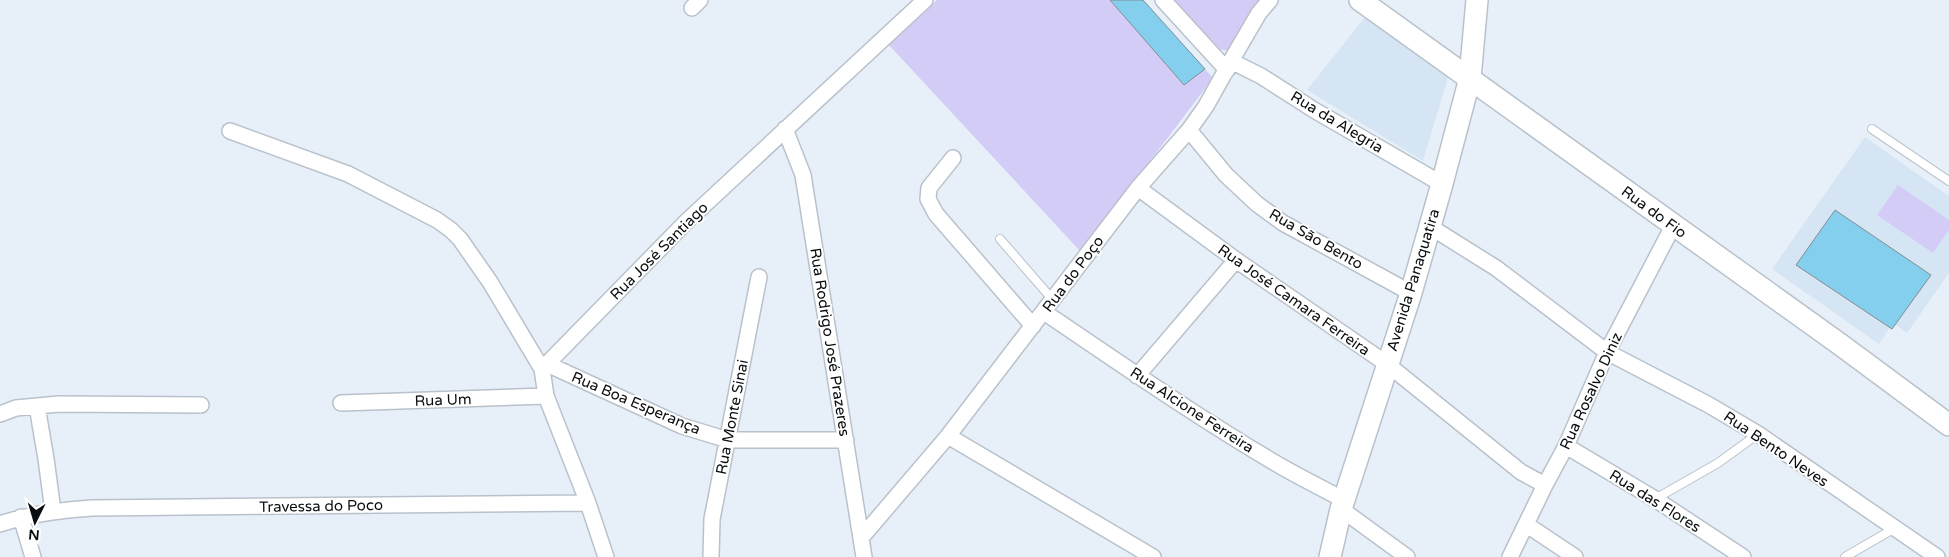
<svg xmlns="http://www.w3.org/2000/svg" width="1949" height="557" viewBox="0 0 1949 557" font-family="'Varela Round',sans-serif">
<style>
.built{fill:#d6e5f3}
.green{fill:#d3ccf7}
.building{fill:#83cfed;stroke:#828e93}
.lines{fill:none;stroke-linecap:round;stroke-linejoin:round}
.lane-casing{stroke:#b9c2cb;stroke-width:10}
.street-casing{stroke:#b9c2cb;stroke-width:18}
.secondary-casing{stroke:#b9c2cb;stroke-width:24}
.lane{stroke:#fff;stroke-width:8}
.street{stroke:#fff;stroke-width:15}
.secondary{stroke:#fff;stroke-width:21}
.labels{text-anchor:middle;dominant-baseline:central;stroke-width:4;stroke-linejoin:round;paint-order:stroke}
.street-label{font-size:15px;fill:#0b0e10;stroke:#fff}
</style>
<rect width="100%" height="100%" fill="#e7f0f9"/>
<path class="built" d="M1369,12L1450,71L1423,161L1307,90Z
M1865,137L1949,196V273L1907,333L1893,323L1879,344L1772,269Z"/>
<path class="green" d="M937,0H1143L1213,78L1081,252L888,44Z
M1172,0H1268L1230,51L1217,49Z
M1898,185L1949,220V230L1933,253L1877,215Z"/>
<path class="building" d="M1110,0H1143L1205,69L1184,85Z
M1835,210L1931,275L1892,329L1796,265Z"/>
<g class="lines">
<defs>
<path id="lane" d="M1872,129L1949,181
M1000,239L1053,300
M1655,499L1718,463L1758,434
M1845,557L1895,528"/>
<path id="street" d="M1163,0L1227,70
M692,8L700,0
M1231,61L1261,76L1314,110L1442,184
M785,129L803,175L864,557
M1189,130L1226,175L1257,204L1283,223L1411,293
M230,131L348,174L437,220L451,230L460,239L490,282L542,369
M953,158L929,188L928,199L936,214L1033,326
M1138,188L1236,260L1387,364L1521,472L1545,485
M1429,226L1496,268L1607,352L1709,405L1758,434L1937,557
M1044,312C1121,364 1197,417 1277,464C1299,477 1322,488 1344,500
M547,364L682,426L728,440H846
M1137,376L1236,260
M341,403L546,396
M37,406L46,459L53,511
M0,414L16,408L59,404L201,405
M948,436L1153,557
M1566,446L1655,499L1743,557
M1341,509L1407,557
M21,517L33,557
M0,524C30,514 60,510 92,508L588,503
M1527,525L1575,557
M861,538L948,436L1138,188L1189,130L1206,106L1235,54L1259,13L1270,0
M606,557L588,503L546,396L542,369L687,221L925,0
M711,557L712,519L759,277
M1510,557L1545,485L1566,446L1607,352L1673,226"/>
<path id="secondary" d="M1360,0L1841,345L1949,425
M1330,557L1341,509L1411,293L1442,184L1470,78L1477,0"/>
</defs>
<use href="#lane" class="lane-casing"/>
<use href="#street" class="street-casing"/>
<use href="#secondary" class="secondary-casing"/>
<use href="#lane" class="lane"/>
<use href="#street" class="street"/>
<use href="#secondary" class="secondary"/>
</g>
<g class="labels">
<g class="street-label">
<text transform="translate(1337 122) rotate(31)">Rua da Alegria</text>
<text transform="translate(1654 212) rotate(36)">Rua do Fio</text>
<text transform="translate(1316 239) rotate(30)">Rua São Bento</text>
<text transform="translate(659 251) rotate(-45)">Rua José Santiago</text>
<text transform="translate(1073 274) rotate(-53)">Rua do Poço</text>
<text transform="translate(1413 280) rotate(-73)">Avenida Panaquatira</text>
<text transform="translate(1294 300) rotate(35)">Rua José Camara Ferreira</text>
<text transform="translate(830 342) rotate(81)">Rua Rodrigo José Prazeres</text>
<text transform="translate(1591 391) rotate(-65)">Rua Rosalvo Diniz</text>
<text transform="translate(443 400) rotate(-2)">Rua Um</text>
<text transform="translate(636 403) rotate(23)">Rua Boa Esperança</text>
<text transform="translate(1192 410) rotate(33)">Rua Alcione Ferreira</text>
<text transform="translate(732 417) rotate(-79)">Rua Monte Sinai</text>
<text transform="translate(1776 449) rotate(34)">Rua Bento Neves</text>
<text transform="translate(1655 501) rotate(32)">Rua das Flores</text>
<text transform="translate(321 506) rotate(-1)">Travessa do Poco</text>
</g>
</g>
<g transform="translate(35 522) rotate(185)" stroke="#ffffff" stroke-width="4" paint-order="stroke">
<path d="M0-4L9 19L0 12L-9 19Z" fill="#0b0e10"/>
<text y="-8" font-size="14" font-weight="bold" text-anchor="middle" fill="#0b0e10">N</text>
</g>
</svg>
